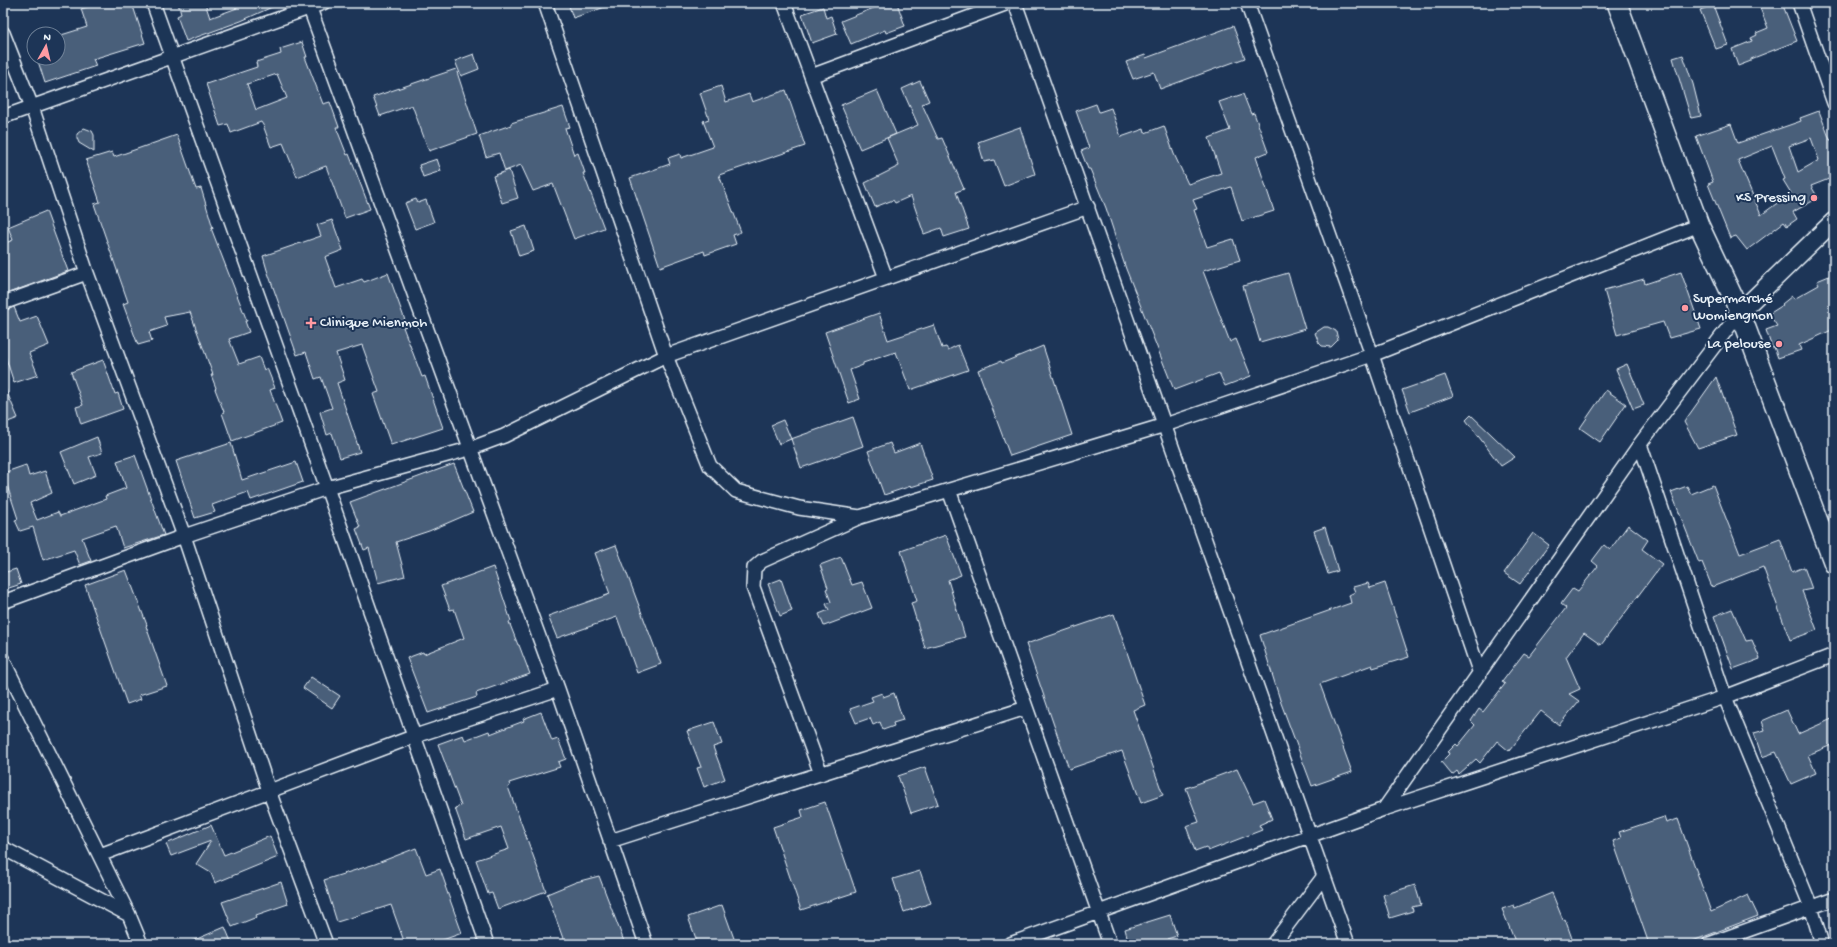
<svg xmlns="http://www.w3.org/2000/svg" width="1837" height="947" viewBox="0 0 1837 947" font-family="'Gochi Hand',sans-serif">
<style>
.building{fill:#495e7a;stroke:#e8f1f8;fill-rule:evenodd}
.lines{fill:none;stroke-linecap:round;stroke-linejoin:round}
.minor-casing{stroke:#e8f1f8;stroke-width:16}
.tertiary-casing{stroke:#e8f1f8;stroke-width:20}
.secondary-casing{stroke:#e8f1f8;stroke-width:22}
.minor{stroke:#1d3557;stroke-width:13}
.tertiary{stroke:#1d3557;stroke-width:17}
.secondary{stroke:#1d3557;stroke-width:19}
.poi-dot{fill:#ff9aa2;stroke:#1d3557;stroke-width:1.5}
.labels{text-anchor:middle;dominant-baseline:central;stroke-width:4;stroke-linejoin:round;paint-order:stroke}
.poi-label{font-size:15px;fill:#e8f1f8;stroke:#1d3557;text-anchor:end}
</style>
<rect width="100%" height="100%" fill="#1d3557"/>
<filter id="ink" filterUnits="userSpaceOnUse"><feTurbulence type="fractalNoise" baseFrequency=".025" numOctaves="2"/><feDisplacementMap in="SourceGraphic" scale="8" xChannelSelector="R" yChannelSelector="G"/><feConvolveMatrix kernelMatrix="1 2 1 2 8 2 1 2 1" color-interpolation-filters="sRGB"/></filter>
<g filter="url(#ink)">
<path class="building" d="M100,3H132L145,43L93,59L96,66L45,83L37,58H58V36L87,27L81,9Z
M178,3H205L210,18L237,8L235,3H281L241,21L186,41L177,16L181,14Z
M568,3H611V5L573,18Z
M875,3H897L905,26L886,33L885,30L851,44L841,21L876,7Z
M1758,3H1782L1797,41L1751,59V61L1738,66L1732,49L1752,41L1751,38L1757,35L1756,33L1768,28Z
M1713,5L1728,45L1716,49L1700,10Z
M823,7L826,18L831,16L837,34L812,43L802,14Z
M1233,26L1245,58L1160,89L1154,72L1133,79L1126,62L1145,55L1146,58Z
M302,42L307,57H305L323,104L330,102L339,127H336L347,155L349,154L370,209L345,218L326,166L297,177L283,143L271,147L263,125L261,122L231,133L228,124L220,126L206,84L257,67L256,62L281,54L280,49ZM277,74L287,98L256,110L247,84Z
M474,54L479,69L461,76L455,61Z
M1683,55L1693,84L1701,116L1691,118L1673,58Z
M456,69L477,134L429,151L412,105L380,116L373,97Z
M920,81L929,101L922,104L938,139L942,138L964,189L956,192L969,229L944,237L941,228L924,234L911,196L895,203L893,200L875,207L865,183L899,166L887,138L918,125L902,89Z
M721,86L726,102L749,94L752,102L786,90L805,146L719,175L741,232L733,235L736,244L705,255L704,251L660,267L630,178L670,164L668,158L680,154L681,158L713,147L703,121L709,119L700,93Z
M877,90L896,134L860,149L841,105Z
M1243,94L1251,114L1254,113L1268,152L1256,157L1274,211L1242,221L1231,187L1193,200L1197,209L1194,210L1207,247L1233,239L1240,260L1203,271L1230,342L1236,339L1251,376L1225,386L1219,373L1174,390L1126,269L1106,208L1090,169H1088L1081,151L1089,148L1076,111L1096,104L1099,112L1111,108L1121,137L1144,129L1145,133L1164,126L1174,154L1188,184L1221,173L1209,138L1230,130L1219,102Z
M563,107L570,127L565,128L574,155L578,153L585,173H583L604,228L574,239L553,184L533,191L521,165L505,171L499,153L486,157L479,136L511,125V123Z
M1819,111L1830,140L1834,139V177L1811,186L1818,198L1793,212L1797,219L1787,226L1784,222L1747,250L1736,236L1730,238L1708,184L1713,182L1696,136L1731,124L1738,143L1801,121L1800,118ZM1811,138L1819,160L1798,172L1789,146ZM1772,146L1785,179L1783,180L1791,193L1761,215L1738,160Z
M1020,127L1035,174L1004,186L994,160L984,162L978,142Z
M84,128L92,131L94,135V152L79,143L77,138V134Z
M177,135L196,189L201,188L213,228H211L247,321H245L249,332L229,339L239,364L259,357L264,370L267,368L275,388L270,390L282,423L232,441L222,413L224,412L215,389L216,388L211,375H213L190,312L164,317L167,326L149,332L152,341L138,345L123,304L128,302L94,204L100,202L86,160L112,152L114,157Z
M437,159L441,171L423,177L419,165Z
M509,170L518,198L502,203L493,176Z
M416,199L418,203L426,200L434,222L415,229L405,203Z
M46,211L68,271L3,295V244L13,240L8,227Z
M332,220L343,250L325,257L336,288L362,279L364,282L388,273L407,326L403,327L422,377L425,376L443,428L391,445L373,394L379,392L362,345L336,353L345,380L337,383L360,452L340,458L332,433L327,435L320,412L332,408L321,377L315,379L306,352L297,355L267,270L263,256L321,236L317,225Z
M526,226L534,251L519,256L511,231Z
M1681,272L1701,329L1669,338L1663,322L1617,335L1604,290L1644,279L1645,284Z
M1288,273L1305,329L1260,342L1243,286Z
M1834,274V329L1799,345L1801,350L1778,358L1774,347L1772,348L1766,330L1777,326L1769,314L1783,305L1782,304L1792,296L1794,299L1819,285L1817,281Z
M14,307L20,322L37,316L49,345L29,353L38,375L14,383L3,349V311Z
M879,313L888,340L934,325L942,348L946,347L948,350L958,345L968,370L910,390L896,352L863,363V365L850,370L860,399L849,403L825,332Z
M1324,327H1328L1336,331L1338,340L1331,347L1322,346L1319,343L1315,333Z
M1043,346L1072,435L1010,456L978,370L1001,361L1002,363Z
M103,360L115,394L118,393L123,409L81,424L76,407L83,405L71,372Z
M1627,364L1644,405L1633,409L1616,369Z
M1445,375L1453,396L1410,412L1402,390Z
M1716,377L1737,435L1698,448L1684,422Z
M3,383L18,418L3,424Z
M1606,390L1626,404L1600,442L1580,428Z
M1471,415L1515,457L1501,466L1466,420Z
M853,417L863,446L801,468L791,439Z
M783,420L791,439L779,444L771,425Z
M97,437L102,453L89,457L96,475L74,484L61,452Z
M231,443L242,480L296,462L303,482L251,500L248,492L212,505L215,512L195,518L176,461Z
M890,443L894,453L920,443L933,480L911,487V486L884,495L868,451Z
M135,455L164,535L123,548L116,526L82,538L91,561L80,565L74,550L43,560L33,527L20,531L15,520L18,519L3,473L26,465L29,476L45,471L52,493L30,503L37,520L58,512L60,516L106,499L105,496L126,488L117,461Z
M454,464L473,512L429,531L396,542L405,576L378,583L369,548L364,550L356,529L360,527L350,502Z
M1713,485L1740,554L1780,539L1792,572L1804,567L1812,589L1802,591L1817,630L1790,640L1763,567L1712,587L1702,562L1699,563L1671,492L1687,486L1691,494Z
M1628,525L1648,540L1642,549L1662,564L1601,645L1584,633L1566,657L1580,689L1569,694L1579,701L1559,725L1541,711L1509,751L1497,741L1480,763L1476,759L1459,774L1457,771L1452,775L1441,762L1449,754L1448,752L1456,744L1458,746L1475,725L1471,721L1479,709L1483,712L1505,684L1502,682L1524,653L1529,656L1559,617L1566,608L1561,604L1573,588L1578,591L1598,566L1592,561L1604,545L1610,550Z
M1325,527L1338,571L1328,574L1314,531Z
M1533,533L1549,545L1520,584L1504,573Z
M946,535L961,575L948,580L965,637L925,648L911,603L917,601L901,551Z
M616,545L661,664L637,673L617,617L557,638L548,616L610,594L595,553Z
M841,557L852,585L862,582L872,608L824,626L819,614L829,610L826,604L831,602L826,589L828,588L820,565Z
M493,567L511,621L509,622L518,645H519L530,674L476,693L477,697L428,713L407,658L423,652L424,654L464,638L454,609L450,610L441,586Z
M16,569L21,584L3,590V573Z
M126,570L147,625L146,626L167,686L139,695L141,699L127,704L85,585Z
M781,579L792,611L780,616L768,584Z
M1368,583L1370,588L1385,583L1409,657L1373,668L1372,665L1320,684L1352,772L1312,786L1281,703L1260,635L1351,603L1349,595L1355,592L1353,587Z
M1732,609L1746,641L1752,640L1760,659L1733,669L1714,616Z
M1114,614L1145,705L1133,710L1163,795L1141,803L1122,751L1069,769L1026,644Z
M311,677L340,696L332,708L303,688Z
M882,693L883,697L894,693L903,720L893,723L894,726L883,730L880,722L873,725L870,718L856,723L850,709L873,701L871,697Z
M1787,710L1798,734L1834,718V744L1808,755L1816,773L1791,784L1776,752L1762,757L1754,733L1765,730L1762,721Z
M541,712L552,741L558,739L566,759L558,762L560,767L509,783L510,786L508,787L546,891L498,909L492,893L488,894L476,860L509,849L501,827L466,839L455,808L461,806L438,744L463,735L465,740L489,731L490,734L524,721L523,719Z
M714,722L722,744L713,747L725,779L704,787L697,768L701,767L687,731Z
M925,767L938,804L911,813L898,776Z
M1237,769L1253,803L1264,799L1272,819L1259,825L1262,830L1208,851L1206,847L1195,851L1186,826L1199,822L1186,788Z
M825,802L856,892L801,910L773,827L803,817L801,810Z
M1664,817L1666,823L1678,819L1711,912L1748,895L1758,916L1685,944H1649L1613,841L1621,838L1619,832Z
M211,825L224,855L270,836L278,857L215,883L211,873L196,864L211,841L171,856L166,844Z
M416,848L426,874L440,869L446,886H445L462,933L432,944H405L391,905L337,922L324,880L375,864Z
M920,871L931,903L904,912L893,879Z
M599,876L625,944H565L547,894L576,882Z
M281,882L288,904L256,915L257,917L232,927L222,902Z
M1415,885L1421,905L1412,907L1413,911L1390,918L1383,895Z
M1552,893L1563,920L1565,919L1574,944H1516L1502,909L1514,905L1515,908Z
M722,905L736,944H698L688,917Z
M1170,915L1177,936L1167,939L1169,944H1129L1125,929Z
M225,927L232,944H185Z"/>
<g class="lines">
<defs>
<path id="minor" d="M153,3L327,488L487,944
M308,3L558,689L646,944
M545,3L666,356L710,466L736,491L799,508L860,517
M784,3L886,278
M1015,3L1348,944
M1247,3L1372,355L1480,674
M1799,3L1834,103
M3,33L32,107L87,273L184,536L269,791L326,944
M811,76L1008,3
M3,117L323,3
M3,303L87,273
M1640,444L1725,697L1811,907L1822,944
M949,490L1110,944
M3,602L184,536L327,488L469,449L504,436L666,356L1088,207
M3,660L129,915L141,944
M821,774L753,587L754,568L762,561L860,517L1165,425L1372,355L1699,225
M1384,809L1640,444L1740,312
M610,841L1026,708
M3,848L129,915
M100,855L415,736L558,689
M1010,944L1384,809L1725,697L1834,655
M1273,944L1324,876
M1709,944L1834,899"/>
<path id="tertiary" d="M1740,312L1834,221"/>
<path id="secondary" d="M1617,3L1699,225L1740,312L1834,564"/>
</defs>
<use href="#minor" class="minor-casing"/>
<use href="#tertiary" class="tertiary-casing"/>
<use href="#secondary" class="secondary-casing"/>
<use href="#minor" class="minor"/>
<use href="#tertiary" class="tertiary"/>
<use href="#secondary" class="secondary"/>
</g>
</g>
<g class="poi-dot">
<circle cx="1814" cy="198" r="4"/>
<circle cx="1685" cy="308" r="4"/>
<path d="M309 317h4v4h4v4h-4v4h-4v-4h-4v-4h4z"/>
<circle cx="1779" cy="344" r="4"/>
</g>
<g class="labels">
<g class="poi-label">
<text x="1806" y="198">KS Pressing</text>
<text x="1693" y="299" text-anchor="start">Supermarché<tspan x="1693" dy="17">Womiengnon</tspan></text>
<text x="320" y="323" text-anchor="start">Clinique Mienmoh</text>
<text x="1771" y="344">La pelouse</text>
</g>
</g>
<rect width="1837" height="947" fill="none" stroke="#1d3557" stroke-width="16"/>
<rect x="8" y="8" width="1821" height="931" fill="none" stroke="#e8f1f8" stroke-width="1.5" filter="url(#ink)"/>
<g transform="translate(46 46) rotate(8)"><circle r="19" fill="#1d3557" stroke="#6e8097"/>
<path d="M0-3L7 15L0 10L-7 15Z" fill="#ff9aa2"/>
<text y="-6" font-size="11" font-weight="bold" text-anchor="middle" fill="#e8f1f8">N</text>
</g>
</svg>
